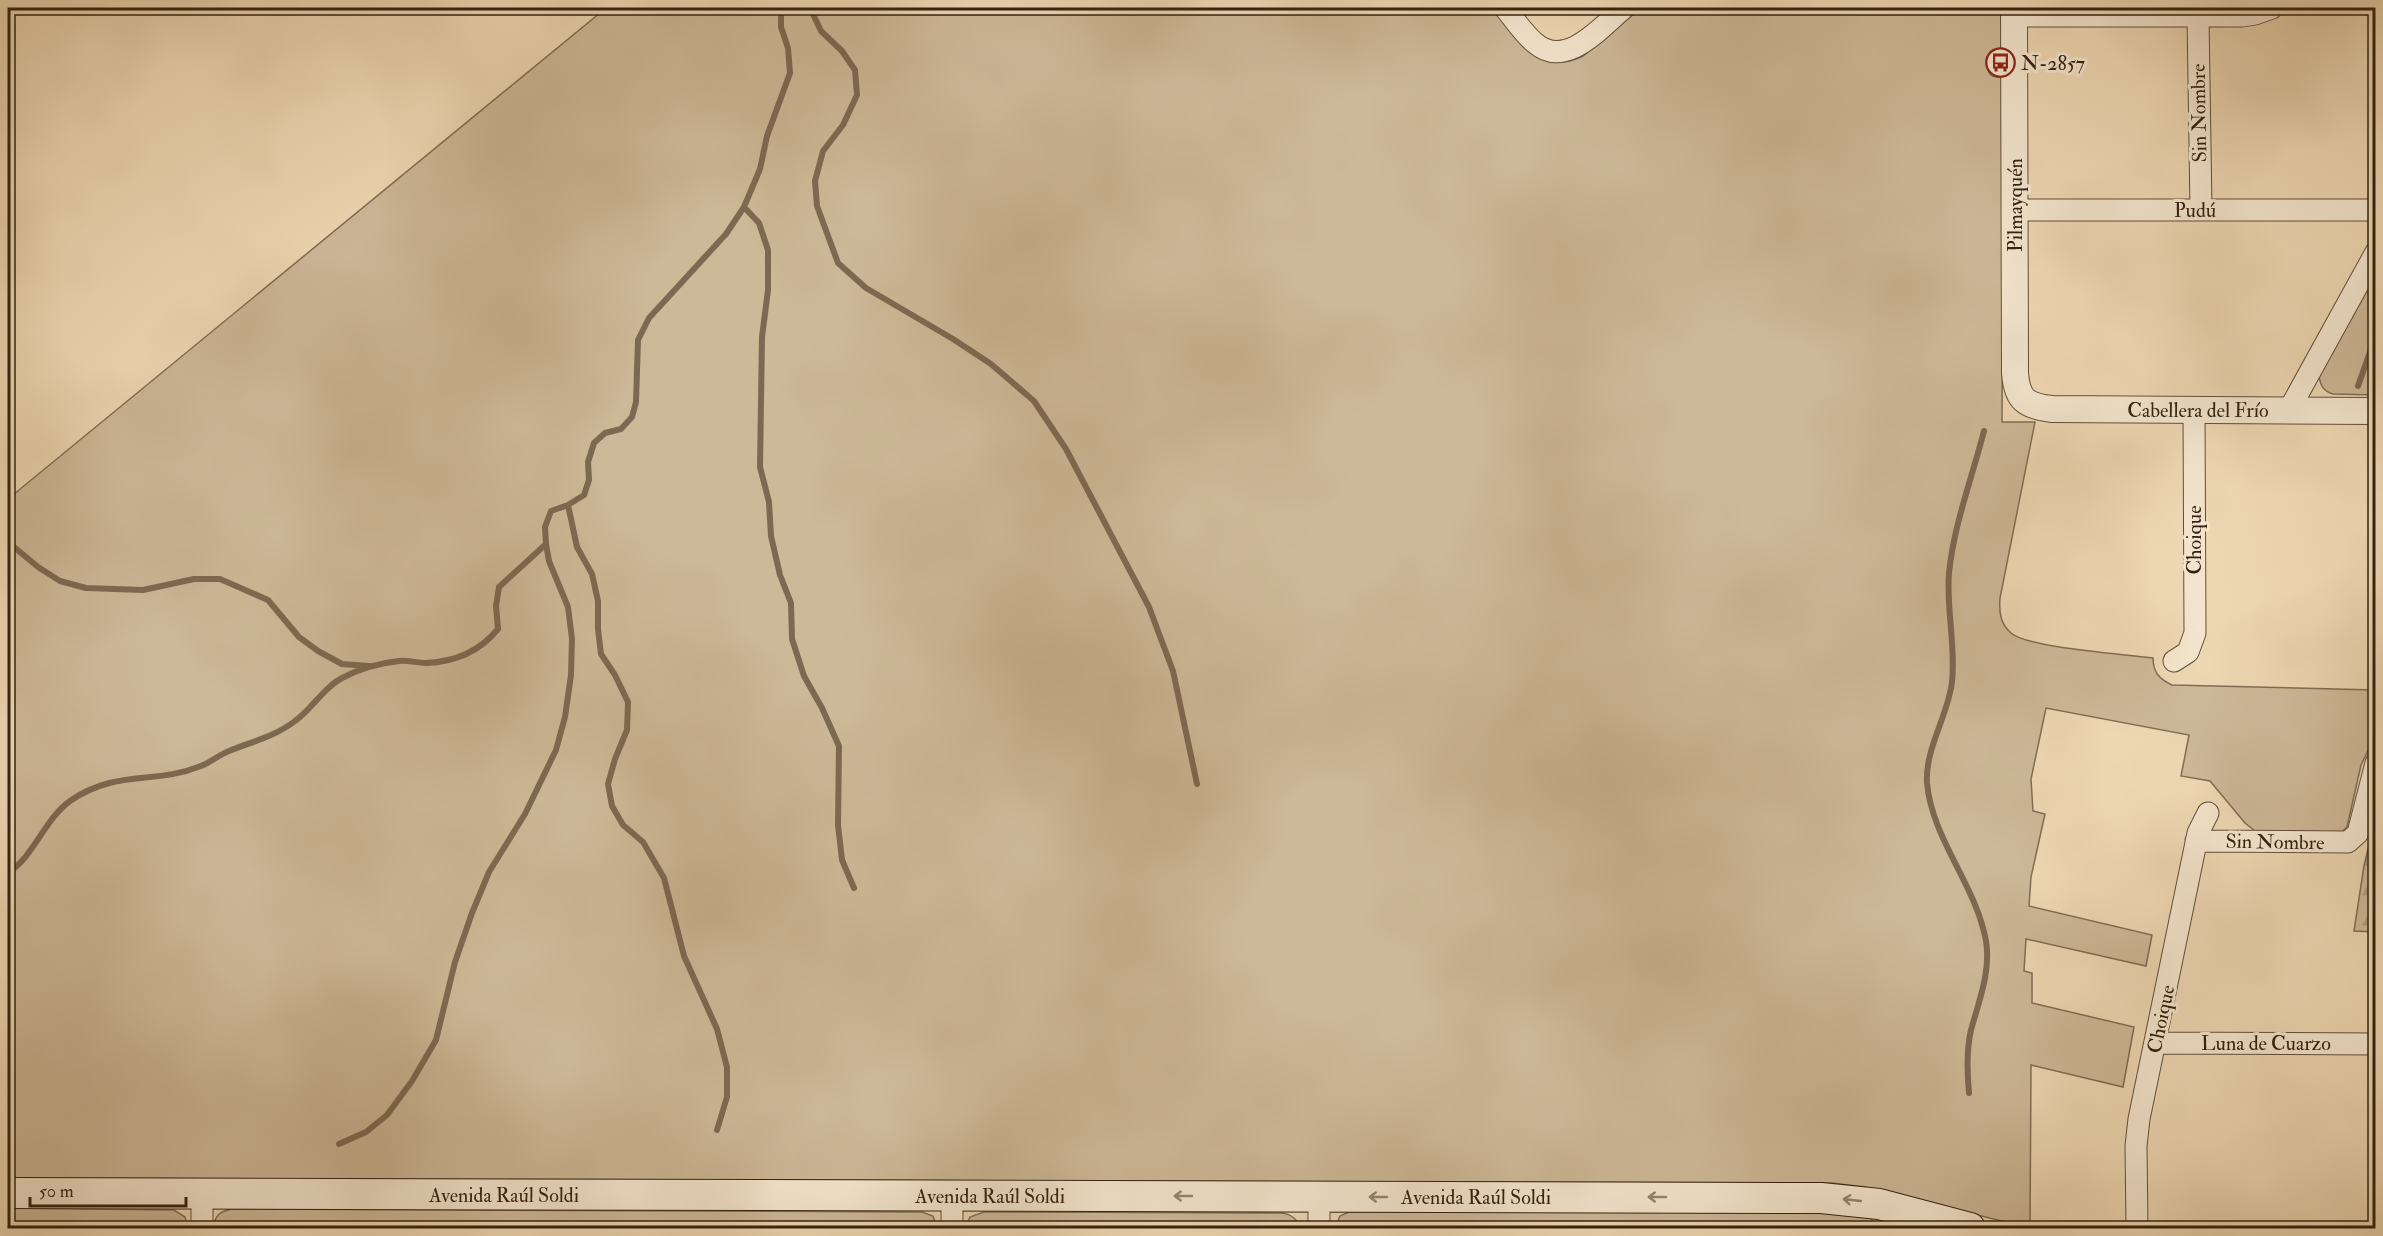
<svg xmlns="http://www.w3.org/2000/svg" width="2383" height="1236" viewBox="0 0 2383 1236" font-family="'IM FELL Double Pica',serif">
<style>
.green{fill:#cdb897;stroke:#806d54;stroke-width:1.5}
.forest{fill:url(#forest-firs);stroke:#806d54;stroke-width:1.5}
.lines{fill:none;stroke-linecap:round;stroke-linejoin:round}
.stream{stroke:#7d6951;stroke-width:6}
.pedestrian-casing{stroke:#624f39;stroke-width:17}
.minor-casing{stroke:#624f39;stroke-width:23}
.tertiary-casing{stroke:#624f39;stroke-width:28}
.secondary-casing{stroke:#321;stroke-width:32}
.path{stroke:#321;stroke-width:4;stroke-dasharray:4.5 3;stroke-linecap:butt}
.pedestrian{stroke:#f3e5cd;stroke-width:15}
.minor{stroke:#f3e5cd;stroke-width:21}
.tertiary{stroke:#f3e5cd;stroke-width:26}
.secondary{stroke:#f3e5cd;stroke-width:30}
.oneway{stroke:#93846f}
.labels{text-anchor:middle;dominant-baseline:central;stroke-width:6;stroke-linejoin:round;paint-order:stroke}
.poi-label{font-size:20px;fill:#321;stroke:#f3e5cd;text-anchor:start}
.street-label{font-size:20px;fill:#321;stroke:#f3e5cd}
</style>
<defs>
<pattern id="forest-firs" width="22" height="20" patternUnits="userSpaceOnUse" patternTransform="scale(1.5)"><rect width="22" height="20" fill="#cdb897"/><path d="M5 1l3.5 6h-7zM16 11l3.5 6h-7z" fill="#b09e81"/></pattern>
</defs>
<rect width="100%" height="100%" fill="#edd7b2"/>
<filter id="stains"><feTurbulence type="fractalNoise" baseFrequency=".00333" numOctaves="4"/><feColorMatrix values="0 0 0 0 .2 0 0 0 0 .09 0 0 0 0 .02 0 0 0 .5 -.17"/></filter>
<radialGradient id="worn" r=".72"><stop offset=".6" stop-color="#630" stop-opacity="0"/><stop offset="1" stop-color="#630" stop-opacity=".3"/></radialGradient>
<path class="green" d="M606,8H1493C1518,37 1539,77 1583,56L1641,8H2004L2002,422H2035L2000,598C1999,611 2000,624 2011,633C2028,648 2125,654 2153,658C2153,672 2159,679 2172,685L2375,690V736L2361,765L2347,827L2342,832L2255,831L2245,823L2210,781L2181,776L2189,735L2046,708L2031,779L2033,811L2045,814L2031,877L2029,906L2152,935L2146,966L2026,939L2024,971L2032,973V1003L2134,1027L2123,1087L2031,1065L2030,1228L1865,1187L1832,1183L8,1178V499Z
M2375,272V395L2333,394C2323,391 2320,385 2319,375Z
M8,1208L174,1210L185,1217L188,1228H8Z
M232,1209L922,1212L933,1216L937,1228H214C214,1216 220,1211 232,1209Z
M1853,1211L1871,1217L1875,1228H1335L1340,1216L1349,1212Z
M984,1212L1281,1213C1291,1214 1297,1218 1300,1228H965L970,1217Z"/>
<path class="forest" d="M2375,819V932L2354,931L2364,866Z"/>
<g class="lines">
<path class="stream" d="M810,8L821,31L842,51L855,70L857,95L843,125L823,151L815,181L817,206L838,263L866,288L953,339L991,364L1034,401L1066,449L1149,607L1173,671L1197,784
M744,207L759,223L768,250V290L762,337L760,467L769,502L771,536L780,575L791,603L792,639L804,676L822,708L839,746L838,825L842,860L854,888
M2358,386L2376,335
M568,505L577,547L592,574L598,601V629L601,654L615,675L628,702L627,730L615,759L608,784L612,806L623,825L643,842L664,878L684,956L717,1029L727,1067V1097L717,1130
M14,547L38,567L60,581L86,588L143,590L194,579H220L268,600L299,637L318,651L342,664L369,666
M8,873C35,855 44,820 70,801C116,769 154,785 201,766C211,762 219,755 229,751C251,742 276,736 295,721C312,709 324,687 342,678C359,669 380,663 399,661C408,660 417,663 426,663C455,662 480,651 498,629L496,606L499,587L546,544
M1969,1093C1967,1072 1966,1051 1971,1030C1979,1001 1991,971 1986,941C1976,885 1932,839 1927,783C1925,748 1948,716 1952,682C1956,645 1946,609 1949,573C1954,524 1972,478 1984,431
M339,1144L366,1132L387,1115L412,1081L436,1040L455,962L472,913L489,872L525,814L556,750L565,717L571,675L572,639L568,607L549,561L546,544L545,527L551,511L568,505L584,495L589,480L588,462L594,443L605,433L621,429L632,417L636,402L638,340L649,318L726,234L744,207L760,169L767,136L790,73L788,48L781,27V8"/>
<defs>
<path id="pedestrian" d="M1996,57H2004V69H1996Z"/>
<path id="minor" d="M1505,8C1514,19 1523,33 1535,43C1566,70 1601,27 1624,8
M2014,16H2242L2255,14L2272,8
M2198,16L2201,210
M2015,210H2376
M2289,410L2376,252
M2174,661L2188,652L2195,633L2194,410
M2196,841L2348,842L2358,833L2376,763
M2156,1043L2376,1044
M202,1194V1228
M952,1195V1228
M1319,1196V1228
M2137,1228L2136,1146L2139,1119L2198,833L2208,813"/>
<path id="tertiary" d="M2014,8L2015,373C2017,400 2026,406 2052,409L2376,411"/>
<path id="secondary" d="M8,1193L1821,1198L1879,1204L1970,1228"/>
</defs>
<use href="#pedestrian" class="pedestrian-casing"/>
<use href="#minor" class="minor-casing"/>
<use href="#tertiary" class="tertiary-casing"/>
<use href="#secondary" class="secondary-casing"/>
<path class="path" d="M8,1224L72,1225L92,1228"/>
<use href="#pedestrian" class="pedestrian"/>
<use href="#minor" class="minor"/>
<use href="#tertiary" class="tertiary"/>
<use href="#secondary" class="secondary"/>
</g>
<defs><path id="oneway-shaft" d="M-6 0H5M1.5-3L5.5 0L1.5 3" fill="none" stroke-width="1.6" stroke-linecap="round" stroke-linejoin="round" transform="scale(1.5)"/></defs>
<g class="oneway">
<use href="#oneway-shaft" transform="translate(1183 1196) rotate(-180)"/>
<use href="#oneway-shaft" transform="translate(1378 1197) rotate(-180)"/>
<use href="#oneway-shaft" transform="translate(1657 1197) rotate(-180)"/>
<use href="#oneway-shaft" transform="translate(1852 1200) rotate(-174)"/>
</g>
<defs>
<symbol id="bus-ring" viewBox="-11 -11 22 22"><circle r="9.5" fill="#f3e5cd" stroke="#8f2418" stroke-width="1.5"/><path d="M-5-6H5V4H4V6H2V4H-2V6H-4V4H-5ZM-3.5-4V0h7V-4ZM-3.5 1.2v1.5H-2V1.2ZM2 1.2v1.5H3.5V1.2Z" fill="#8f2418"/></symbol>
</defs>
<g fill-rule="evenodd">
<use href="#bus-ring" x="1984" y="46" width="33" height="33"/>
</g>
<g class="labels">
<g class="poi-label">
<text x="2021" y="63">N-2857</text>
</g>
<g class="street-label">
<text transform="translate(2199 113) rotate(-91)">Sin Nombre</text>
<text transform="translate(2015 205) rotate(-90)">Pilmayquén</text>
<text x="2195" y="210">Pudú</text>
<text x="2198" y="410">Cabellera del Frío</text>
<text transform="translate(2194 540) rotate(-90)">Choique</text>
<text transform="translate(2275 842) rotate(1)">Sin Nombre</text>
<text transform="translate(2161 1019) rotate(-78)">Choique</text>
<text x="2266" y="1043">Luna de Cuarzo</text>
<text x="504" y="1195">Avenida Raúl Soldi</text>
<text x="990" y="1196">Avenida Raúl Soldi</text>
<text x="1476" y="1197">Avenida Raúl Soldi</text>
</g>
</g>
<rect width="2383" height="1236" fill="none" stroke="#edd7b2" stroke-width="30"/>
<rect x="9" y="9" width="2365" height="1218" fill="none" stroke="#321" stroke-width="3"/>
<rect x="15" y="15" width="2353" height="1206" fill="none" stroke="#321" stroke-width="1.5"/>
<path d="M30 1197v9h156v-9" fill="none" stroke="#332211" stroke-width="3"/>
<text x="39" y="1197" font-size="18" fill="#332211" stroke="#f3e5cd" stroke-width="4.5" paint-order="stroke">50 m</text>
<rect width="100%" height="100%" filter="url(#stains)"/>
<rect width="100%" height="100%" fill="url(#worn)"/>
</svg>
